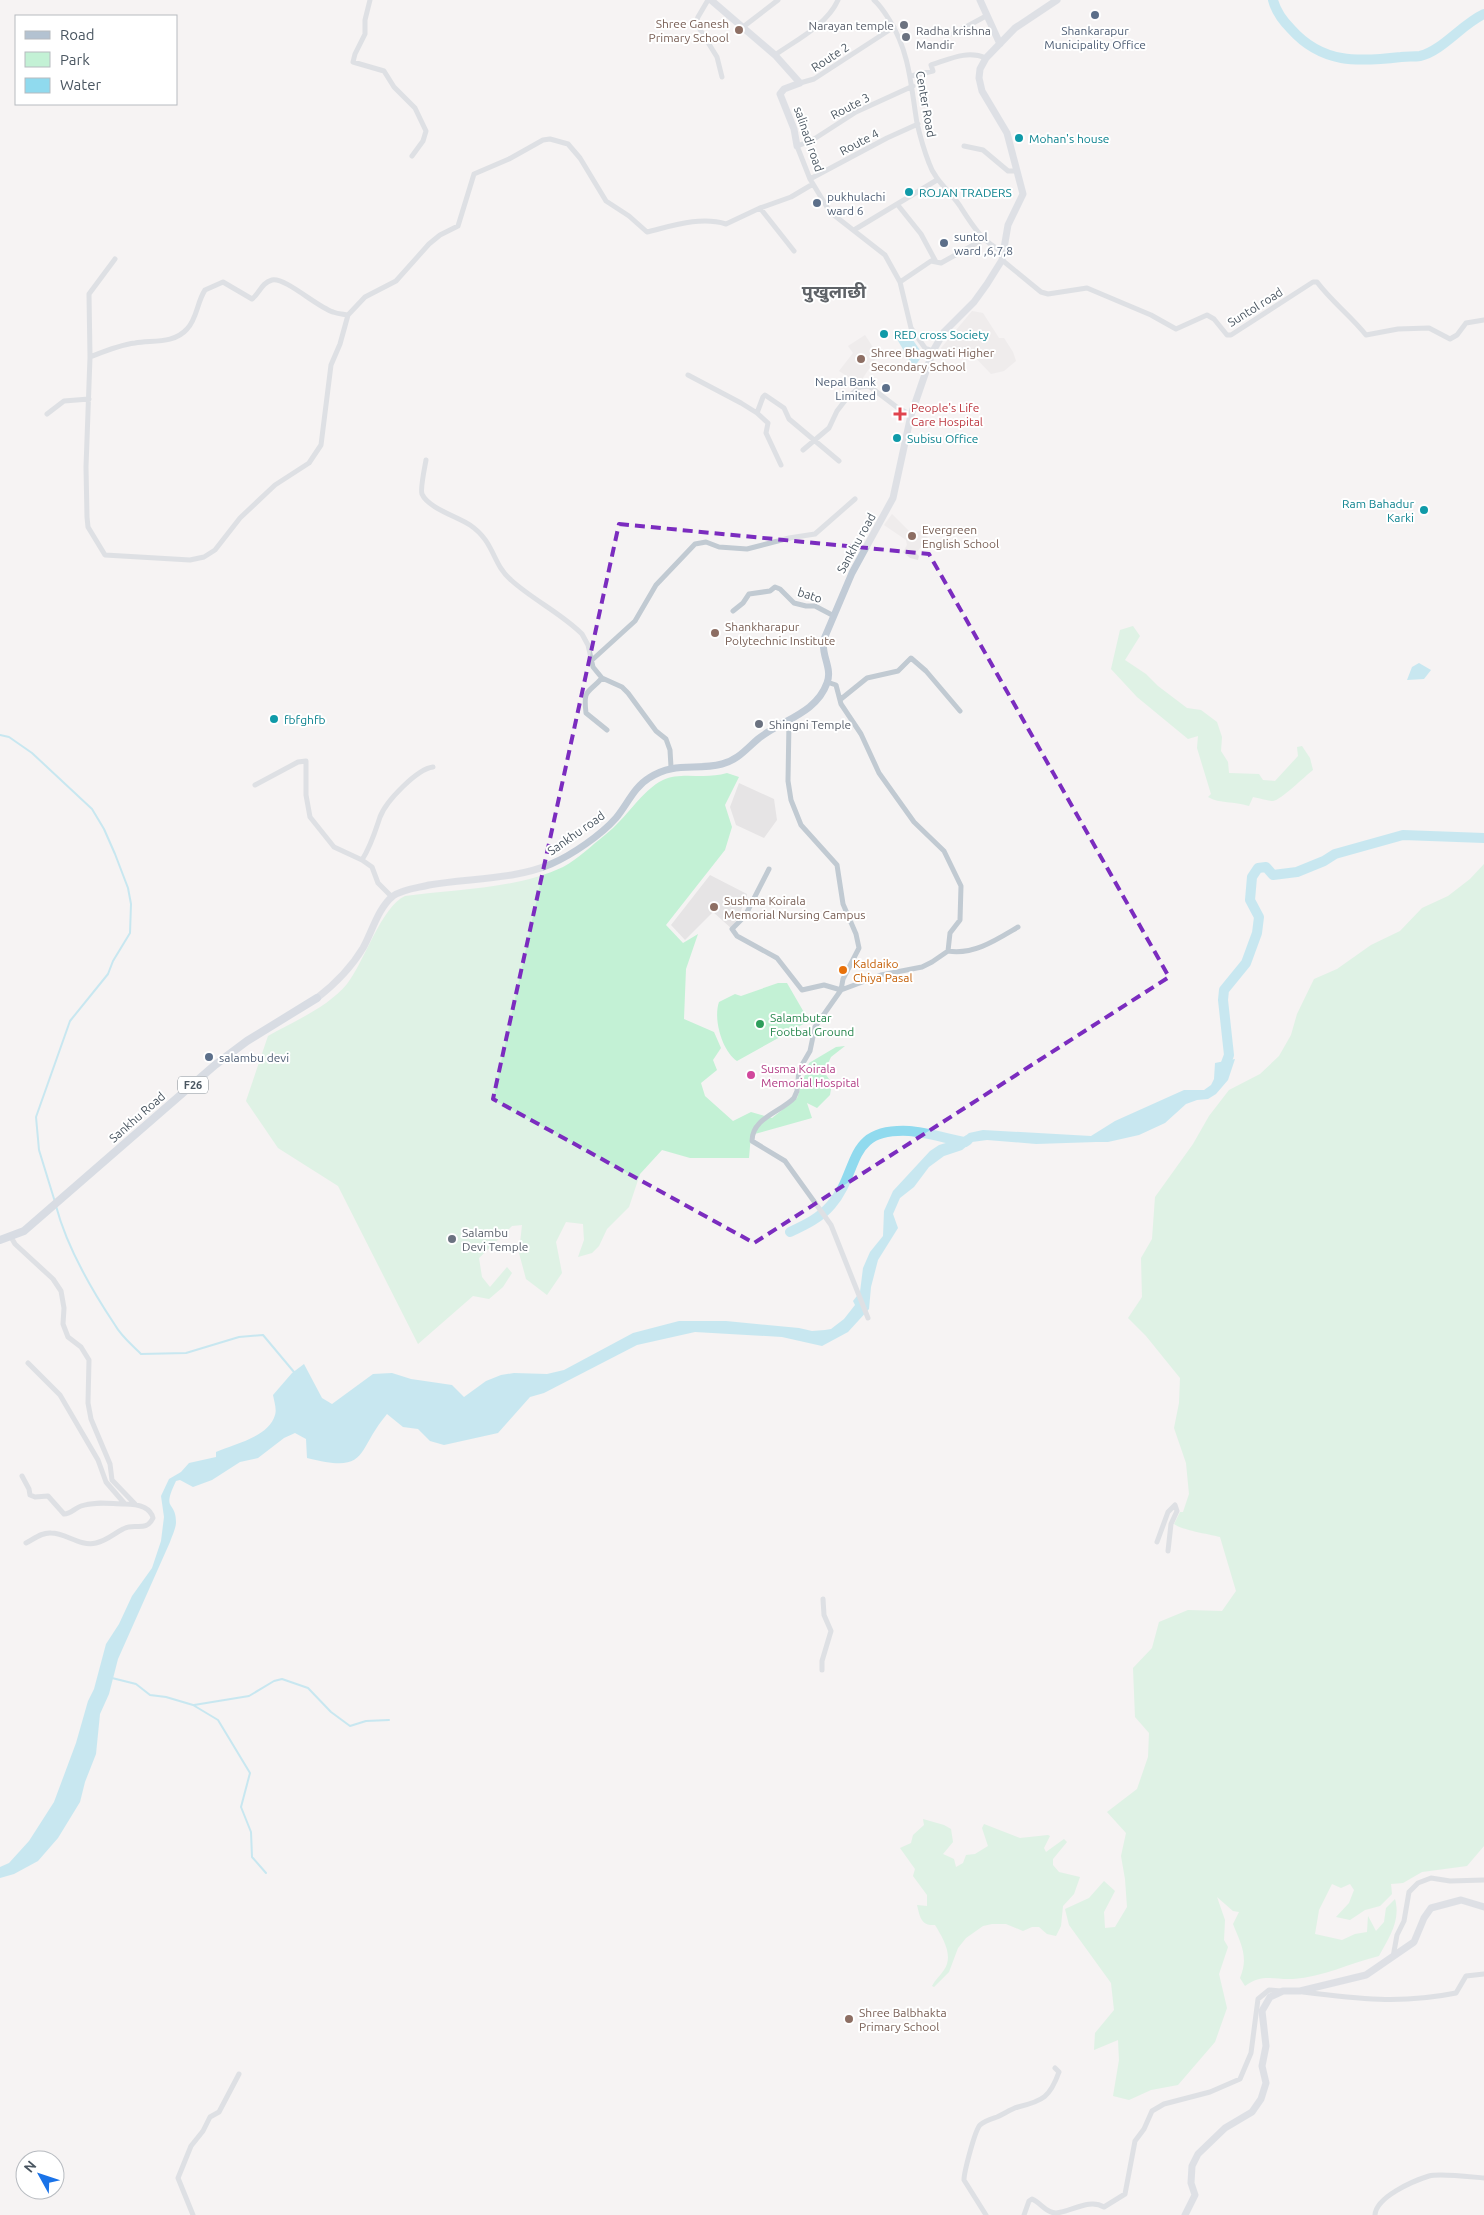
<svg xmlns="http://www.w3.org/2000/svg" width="1484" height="2215" viewBox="0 0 1484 2215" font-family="Ubuntu,'Noto Sans Devanagari',sans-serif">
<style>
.education{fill:#e6e4e5}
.green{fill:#c3f1d5}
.water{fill:#90daee}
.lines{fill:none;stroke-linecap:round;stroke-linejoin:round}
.stream{stroke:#90daee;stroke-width:2}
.river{stroke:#90daee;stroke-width:10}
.street{stroke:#c1cad2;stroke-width:5}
.secondary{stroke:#c1cbd6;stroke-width:7}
.primary{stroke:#b3c2d1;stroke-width:8}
.marked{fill:none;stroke:#7b2cbf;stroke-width:4;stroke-dasharray:10 6;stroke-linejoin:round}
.service-dot{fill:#5c6f8a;stroke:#fff;stroke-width:2}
.worship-dot{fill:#6b7280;stroke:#fff;stroke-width:2}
.education-dot{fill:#8d6e63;stroke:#fff;stroke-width:2}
.culture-dot{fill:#0f9aa8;stroke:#fff;stroke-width:2}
.health-dot{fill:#e0444e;stroke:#fff;stroke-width:2}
.food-dot{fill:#e8710a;stroke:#fff;stroke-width:2}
.leisure-dot{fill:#2e9e5b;stroke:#fff;stroke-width:2}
.hotel-dot{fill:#d1479c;stroke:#fff;stroke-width:2}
.labels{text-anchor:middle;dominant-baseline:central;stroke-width:4;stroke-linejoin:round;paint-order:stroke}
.shield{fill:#fff;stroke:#808990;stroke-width:1}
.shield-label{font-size:11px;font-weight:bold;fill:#4a5661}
.education-label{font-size:12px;fill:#785e54;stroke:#fff;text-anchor:start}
.worship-label{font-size:12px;fill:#5b616d;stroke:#fff;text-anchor:start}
.service-label{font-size:12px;fill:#4e5e75;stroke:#fff;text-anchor:start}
.street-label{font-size:12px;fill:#4a5661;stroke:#fff}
.culture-label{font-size:12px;fill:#0d838f;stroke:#fff;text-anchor:start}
.health-label{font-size:12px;fill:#be3a42;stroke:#fff;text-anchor:start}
.food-label{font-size:12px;fill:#c56008;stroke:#fff;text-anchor:start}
.leisure-label{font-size:12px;fill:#27864d;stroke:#fff;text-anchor:start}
.hotel-label{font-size:12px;fill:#b23c85;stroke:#fff;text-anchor:start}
.district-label{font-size:18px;font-weight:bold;fill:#5f6368;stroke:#fff}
</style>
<rect width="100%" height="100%" fill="#f5f3f3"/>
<path class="education" d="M972,311L983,313L999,338H1004L1013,352L1016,361L1004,371L991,374L972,354L957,356L943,352L941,348Z
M865,335L878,355L859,384L839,371L853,353L848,346Z
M892,514L911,533L921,531L928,538L916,553L919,556L918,560L910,558L903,552L907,545L906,540L884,525Z
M739,783L774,799L777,820L764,838L736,825L730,807Z
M710,875L747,894L745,902L732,929L713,912L685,940L671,925Z"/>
<path class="green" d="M1133,626L1140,636L1125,660L1146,674L1158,686L1187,708L1201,710L1217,722L1222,737L1221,751L1228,762L1229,773L1259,774L1263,780L1275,781L1298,756L1297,747L1302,746L1310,758L1313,770C1304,777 1281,800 1273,801C1268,801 1259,798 1253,797L1249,806C1234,801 1220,804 1208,797L1211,794L1197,748L1198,736L1188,739L1137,697L1111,669L1120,630Z
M727,773L739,777L725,805L732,827L725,850L666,925L683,943L698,934L686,969L684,1019L714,1032L721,1048L713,1060L717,1070L701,1083L705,1096L733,1121L751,1112L772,1118L797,1098L809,1063L836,1047L845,1046L831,1057L824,1072L832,1083L830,1095L817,1108L807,1103L812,1118L751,1135L749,1158H690L662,1150L640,1174L629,1207L607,1229L599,1246L592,1253L578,1257L584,1240L583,1224L566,1222L556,1242L562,1273L547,1295L526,1279L519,1253L522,1225L512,1226L479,1258L482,1277L490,1287L507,1267L512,1273L503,1287L489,1299L473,1296L418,1344L338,1186L278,1148L246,1101L268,1036C294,1021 327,1008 347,984C365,961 381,907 405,896C455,889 517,889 563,867C578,859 592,845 605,835C626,819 642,790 663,780C682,771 704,780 727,773Z
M1484,864V1846L1467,1866L1422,1872L1403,1883L1391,1884L1392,1894L1380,1906L1365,1910L1350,1920L1336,1917L1349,1903L1354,1890L1350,1884L1341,1888L1332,1884L1319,1910L1315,1934L1342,1940L1355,1934L1367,1932L1368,1916L1376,1931L1384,1922L1386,1908L1395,1899C1401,1921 1389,1937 1379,1956C1350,1963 1323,1977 1293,1979C1273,1980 1263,1973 1245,1986L1240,1978C1249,1957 1241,1944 1233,1924L1239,1912L1233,1911L1217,1897L1225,1920L1224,1940L1228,1947L1219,1974L1227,2008L1215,2042L1178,2085L1151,2090L1129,2100L1113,2096L1119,2060L1118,2040L1094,2050L1095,2033L1114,2010L1111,1983L1069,1925L1065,1909L1089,1898L1104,1881L1115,1891L1104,1912L1105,1928L1115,1927L1127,1907L1125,1879L1121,1856L1126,1833L1107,1812L1137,1789L1148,1757L1149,1733L1135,1717L1133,1668L1152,1648L1159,1622L1188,1610L1222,1611L1236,1591L1220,1537C1208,1534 1182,1530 1174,1524L1180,1512H1183L1189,1494L1186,1463L1174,1428L1179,1403L1180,1378L1146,1336L1128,1318L1142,1297L1141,1258L1152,1239L1155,1197L1193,1144L1209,1116L1229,1090L1260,1074L1279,1056L1291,1035L1297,1014L1314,979L1337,969L1371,945L1400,931L1422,908L1448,896L1470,879Z
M778,983H787L809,1021L737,1061C722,1051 713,1019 719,1002L735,994L741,996Z
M923,1819L944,1825L951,1829L953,1842L943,1854L954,1859L956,1867L963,1863L966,1855L975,1854L988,1846L982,1828L984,1824L1020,1838L1048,1835L1050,1836L1044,1848L1046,1852L1064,1839L1067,1842L1053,1859V1865L1059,1872L1080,1877L1074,1894L1063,1906L1061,1926L1056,1936L1047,1934L1039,1927H1032L1023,1931L1006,1924H992L983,1926L966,1938L958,1948L949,1972L934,1987L932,1986C935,1980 940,1976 944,1970C954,1956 943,1938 935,1925C921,1926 920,1917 917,1905L927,1906V1895L913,1876L915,1869L900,1848L911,1843L913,1835L924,1825Z"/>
<path class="water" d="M908,333L922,353V356L915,366L911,363L897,339Z
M1419,663L1431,670L1424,679L1407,680L1412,667Z
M1235,1059L1228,1080L1216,1094L1208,1099L1197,1100L1186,1104L1165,1123L1139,1135L1108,1142H1096L1036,1144L987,1140L972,1142L962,1150L944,1156L929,1167L914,1187L900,1198L893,1214L898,1228L878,1260L871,1287L869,1309L848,1332L822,1346L782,1337L695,1332L637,1345L544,1393L530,1397L498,1433L444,1445L430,1441L418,1429L403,1427L387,1414C355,1452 370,1474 307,1458L306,1439L295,1433L284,1438L258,1458L240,1462L212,1480L193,1487L180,1480L176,1481C161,1512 176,1500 176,1522C176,1528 172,1536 170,1542L118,1659L109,1694L100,1714L96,1754L85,1782L80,1802L58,1838L38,1861L14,1874L0,1878V1867L9,1863L29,1841L54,1802L76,1743L88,1701L94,1689L106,1644L119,1624L132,1596L152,1568L161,1541L164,1517L161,1496L169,1479L181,1472L189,1463L216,1457V1452C234,1444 269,1437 275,1415C277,1409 274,1401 273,1395L292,1373L304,1364L322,1398L332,1404L373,1374L392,1373L411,1379L452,1385L464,1397L486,1381L501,1375L514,1373L547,1374L564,1370L633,1333L679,1321H726L799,1328L812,1331L825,1330L831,1329L844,1319L855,1305L853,1301L860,1292L863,1268L870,1252L883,1236L884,1211L893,1191L930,1151L939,1145L963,1138L969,1133L983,1130L1091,1136L1115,1121L1184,1090H1204L1211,1085L1214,1079L1215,1063Z"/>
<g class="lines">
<path class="stream" d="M0,735L9,737L32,753L92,809L104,829L115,854L128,888L131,904L130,933L113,961L108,974L70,1021L36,1117L39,1150L55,1202
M56,1206C67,1248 91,1289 115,1325C121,1336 132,1345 141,1354L186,1353L239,1337L263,1335L294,1372
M112,1678L136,1684L150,1695L166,1697L193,1705L218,1720L250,1773L241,1807L251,1832L252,1857L266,1873
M194,1705L249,1696L274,1681L282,1679L308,1688L331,1712L350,1726L366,1721L389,1720"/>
<path class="river" d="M1273,0C1276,12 1282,20 1291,29C1322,64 1358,62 1401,57C1407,56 1414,57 1420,56C1442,51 1462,24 1484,14
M1222,1074L1229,1055L1223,1000L1224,990L1246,963L1257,933L1259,917L1250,900L1252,877L1258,868L1266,867L1273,875L1297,872L1324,861L1335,854L1403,835L1484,838
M790,1232C805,1225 820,1218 831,1205C861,1170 845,1128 909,1131C926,1132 948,1139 965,1142L968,1140"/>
<path class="street" d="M370,0L365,20V34L355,54L353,62L384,71L394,87L415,108L426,131L423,141L412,156
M708,0L698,17L696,23L717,57L722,77
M874,0C881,6 885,13 890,21C910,53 911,87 917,123C920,136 924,150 929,163C935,181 950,191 960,206C972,225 983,243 1004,252
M743,27L778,0
M953,34L986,16
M775,55C796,40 827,25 838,0
M911,76L933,71L931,65C950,59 967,50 986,58
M800,83L814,79L894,27
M913,86L856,112L811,141L797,146L810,179L830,212L885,255L900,282L911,328L925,348L933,351
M964,146L983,150L1008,171H1017
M810,179L887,138L918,124
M897,204L921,234L936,262
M760,208L794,251
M854,230L937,180
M115,259L89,294L90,357L86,467L87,517L88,527L105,555L190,560L204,557L215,550L240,518L275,485L309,463L321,445L331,365L340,344L348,315L365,297L396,281L429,244L440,235L458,226L474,174L509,159L543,140L550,139L568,144L580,158L606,201L629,216L647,232C672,226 700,216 726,224L760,208L791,197L813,184
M1002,260L1041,292L1048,294L1087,288L1151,315L1176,329L1207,315L1214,319L1227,335H1231L1313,282H1317C1332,302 1351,316 1366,335L1398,329L1429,328L1450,339L1457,335L1466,323L1484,320
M900,282L931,261L941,263L984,239
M90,357C105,351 119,345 135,343C152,340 174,344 187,329C197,319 197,302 205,290L223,282L252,299C260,293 261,283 272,280C285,277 317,307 333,312C338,314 343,314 348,315
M688,375L741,403L757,413
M47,414L64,401L89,399
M803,450L829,428L837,411L847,398L860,387L869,386L898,408L911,415
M426,460C425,466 420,489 422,494C428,508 458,517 470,525C495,542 492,564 511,580C533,600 561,613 582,634L588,645L593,667L602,678L622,687L628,693L656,731L666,739L670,750L671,767
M781,465L766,433L768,423L757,413L763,397L765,395L784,408L789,419L839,461
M733,611L743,603L749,594L770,591L775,587L780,589L794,603L806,606H815L834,616
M591,661L635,621L656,585L695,544L706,542L719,547L747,549L789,538L815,534L855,499
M602,678C588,694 583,688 586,713L607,730
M841,699L867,678L898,671L911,658L926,671L960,711
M789,722L788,781L791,800L801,825L837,865L843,904L856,934L859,948L843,979L841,990L815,1027L810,1051L799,1070L797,1091L794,1098C781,1112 752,1118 752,1141L785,1161L831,1225L868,1318
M255,785L298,762L306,761V795L310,817L334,847L362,860L372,867L378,883L392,897
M362,860C371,846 375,832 380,817C386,801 417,769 433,767
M769,869L745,916L732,929L737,936L777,958L802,990L824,985L841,990L881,975L922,967L932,962L948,951L950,933L960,920L961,886L944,851L914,822L879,773L861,734L841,704L836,685L827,682
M948,951C974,955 996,940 1018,927
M11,1237L15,1244L53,1279L61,1291L64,1308L63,1324L68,1337L81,1347L89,1360L88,1403L91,1419L110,1464L112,1480L135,1504
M22,1476L29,1489L30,1495L35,1497L48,1496L64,1514C71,1514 75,1508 81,1506C95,1501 111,1504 125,1504
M1157,1542L1168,1512L1175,1505L1177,1511L1171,1524L1168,1551
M26,1543C34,1539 42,1532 51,1533C66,1533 80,1547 96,1543C108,1540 113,1534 123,1529C134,1522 146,1533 153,1518C150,1506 136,1504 125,1504L106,1482L98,1460L60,1395L28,1363
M822,1670V1661L831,1631L824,1615L823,1599
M1393,1957L1397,1935L1404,1921L1409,1892L1418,1883L1431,1878L1450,1881L1484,1880
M1303,1992C1357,1999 1402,2004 1456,1993L1466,1976L1484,1974
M193,2215L178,2178L191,2146L203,2131L210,2117L219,2112L239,2074
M986,2215L964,2180C964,2172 975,2130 980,2125C984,2121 991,2119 997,2117C1004,2114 1011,2109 1018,2107C1043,2101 1050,2097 1059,2072L1055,2068
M1024,2215L1029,2201L1032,2199C1041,2203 1046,2213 1056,2213C1071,2212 1089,2198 1104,2207L1125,2194L1135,2141L1144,2129L1152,2111L1164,2104L1210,2092L1240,2079L1251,2053L1258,1999L1269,1990L1281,1991
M1375,2215C1376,2197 1413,2181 1429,2176C1440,2173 1471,2177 1484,2178"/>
<path class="secondary" d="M711,0L775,55L800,83L784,89L780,94L794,129L797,146
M980,0L1000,44
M317,998C335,984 351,968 363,948C372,932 378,908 393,896C403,889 417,888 429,885C468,878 514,880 551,864C572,855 601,835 616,818C627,805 634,787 649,778C675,761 695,771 722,764C738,760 746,749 758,739C781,720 816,714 827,683C833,668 820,654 824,639L852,573L893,498L911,415L933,351L944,332L974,302L987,284L1002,260L1008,225L1023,194L1007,133L982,91L979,78L980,69L986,58L1015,28L1057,0
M1185,2215L1195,2195L1191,2183L1192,2166L1198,2154L1225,2128L1252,2112L1261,2099L1266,2083L1262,2066L1266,2046L1262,2011L1270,1997L1283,1991H1300L1366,1975L1414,1942L1424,1918L1431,1908L1461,1900L1484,1907"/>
<path class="primary" d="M0,1240L24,1231L215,1065L247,1041L317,998"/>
</g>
<path d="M0 0H1484V2215H0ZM619,524L929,554L1169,977L754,1243L493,1099Z" fill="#f5f3f3" fill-opacity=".55" fill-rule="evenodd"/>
<path class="marked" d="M619,524L929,554L1169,977L754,1243L493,1099Z"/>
<g class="service-dot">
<circle cx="1095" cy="15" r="5"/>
<circle cx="817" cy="203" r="5"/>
<circle cx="944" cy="243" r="5"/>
<circle cx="886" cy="388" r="5"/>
<circle cx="209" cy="1057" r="5"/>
</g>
<g class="worship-dot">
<circle cx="904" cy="25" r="5"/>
<circle cx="906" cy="37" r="5"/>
<circle cx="759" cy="724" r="5"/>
<circle cx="452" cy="1239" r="5"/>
</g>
<g class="education-dot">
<circle cx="739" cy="30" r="5"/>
<circle cx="861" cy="359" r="5"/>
<circle cx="912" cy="536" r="5"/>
<circle cx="715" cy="633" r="5"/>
<circle cx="714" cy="907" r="5"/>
<circle cx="849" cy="2019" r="5"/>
</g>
<g class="culture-dot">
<circle cx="1019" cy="138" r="5"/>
<circle cx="909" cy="192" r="5"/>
<circle cx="884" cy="334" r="5"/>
<circle cx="897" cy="438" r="5"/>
<circle cx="1424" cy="510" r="5"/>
<circle cx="274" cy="719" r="5"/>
</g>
<path class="health-dot" d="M897.5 406.5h5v5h5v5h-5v5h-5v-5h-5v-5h5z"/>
<circle class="food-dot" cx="843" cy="970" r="5"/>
<circle class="leisure-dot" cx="760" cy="1024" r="5"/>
<circle class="hotel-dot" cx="751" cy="1075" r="5"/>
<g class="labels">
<rect class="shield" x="178" y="1076.5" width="30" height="17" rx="4"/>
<g class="shield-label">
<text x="193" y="1085">F26</text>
</g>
<g class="education-label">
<text x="729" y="23" text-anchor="end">Shree Ganesh<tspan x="729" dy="14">Primary School</tspan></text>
<text x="871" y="352">Shree Bhagwati Higher<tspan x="871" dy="14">Secondary School</tspan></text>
<text x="922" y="529">Evergreen<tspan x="922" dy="14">English School</tspan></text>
<text x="725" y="626">Shankharapur<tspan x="725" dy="14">Polytechnic Institute</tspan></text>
<text x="724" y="900">Sushma Koirala<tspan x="724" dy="14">Memorial Nursing Campus</tspan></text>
<text x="859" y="2012">Shree Balbhakta<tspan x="859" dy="14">Primary School</tspan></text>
</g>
<g class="worship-label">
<text x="894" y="25" text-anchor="end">Narayan temple</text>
<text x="916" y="30">Radha krishna<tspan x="916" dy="14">Mandir</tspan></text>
<text x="769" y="724">Shingni Temple</text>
<text x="462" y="1232">Salambu<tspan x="462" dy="14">Devi Temple</tspan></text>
</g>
<g class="service-label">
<text x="1095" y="30" text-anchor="middle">Shankarapur<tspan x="1095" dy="14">Municipality Office</tspan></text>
<text x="827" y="196">pukhulachi<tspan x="827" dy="14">ward 6</tspan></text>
<text x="954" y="236">suntol<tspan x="954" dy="14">ward ,6,7,8</tspan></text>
<text x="876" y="381" text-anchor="end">Nepal Bank<tspan x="876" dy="14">Limited</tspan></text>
<text x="219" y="1057">salambu devi</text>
</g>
<g class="street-label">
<text transform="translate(830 57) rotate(-33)">Route 2</text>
<text transform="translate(926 104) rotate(80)">Center Road</text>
<text transform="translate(850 106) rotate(-28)">Route 3</text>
<text transform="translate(809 139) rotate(71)">salinadi road</text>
<text transform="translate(859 142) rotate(-28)">Route 4</text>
<text transform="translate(1255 307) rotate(-32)">Suntol road</text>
<text transform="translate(856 543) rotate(-61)">Sankhu road</text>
<text transform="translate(810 595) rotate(18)">bato</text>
<text transform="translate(576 833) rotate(-35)">Sankhu road</text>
<text transform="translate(137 1117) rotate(-41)">Sankhu Road</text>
</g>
<g class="culture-label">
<text x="1029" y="138">Mohan's house</text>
<text x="919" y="192">ROJAN TRADERS</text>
<text x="894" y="334">RED cross Society</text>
<text x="907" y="438">Subisu Office</text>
<text x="1414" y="503" text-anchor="end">Ram Bahadur<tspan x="1414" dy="14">Karki</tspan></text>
<text x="284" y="719">fbfghfb</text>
</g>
<g class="health-label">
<text x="911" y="407">People's Life<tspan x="911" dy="14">Care Hospital</tspan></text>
</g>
<g class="food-label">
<text x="853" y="963">Kaldaiko<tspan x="853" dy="14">Chiya Pasal</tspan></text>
</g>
<g class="leisure-label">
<text x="770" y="1017">Salambutar<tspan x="770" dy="14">Footbal Ground</tspan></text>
</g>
<g class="hotel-label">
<text x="761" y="1068">Susma Koirala<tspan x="761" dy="14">Memorial Hospital</tspan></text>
</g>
<g class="district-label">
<text x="834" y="291">पुखुलाछी</text>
</g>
</g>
<rect x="15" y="15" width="162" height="90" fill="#ffffff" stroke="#b7bbc0"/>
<rect x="25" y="31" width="25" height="8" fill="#b3c2d1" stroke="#b7bbc0"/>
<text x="60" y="40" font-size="15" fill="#4a5661">Road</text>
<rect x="25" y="52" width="25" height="15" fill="#c3f1d5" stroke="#b7bbc0"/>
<text x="60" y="65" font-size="15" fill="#4a5661">Park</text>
<rect x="25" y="78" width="25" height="15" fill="#90daee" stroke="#b7bbc0"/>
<text x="60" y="90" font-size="15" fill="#4a5661">Water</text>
<g transform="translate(40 2175) rotate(310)"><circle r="24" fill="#ffffff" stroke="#b7bbc0"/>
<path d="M0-4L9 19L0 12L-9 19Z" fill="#1a73e8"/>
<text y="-8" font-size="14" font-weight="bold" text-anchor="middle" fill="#4a5661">N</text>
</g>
</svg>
